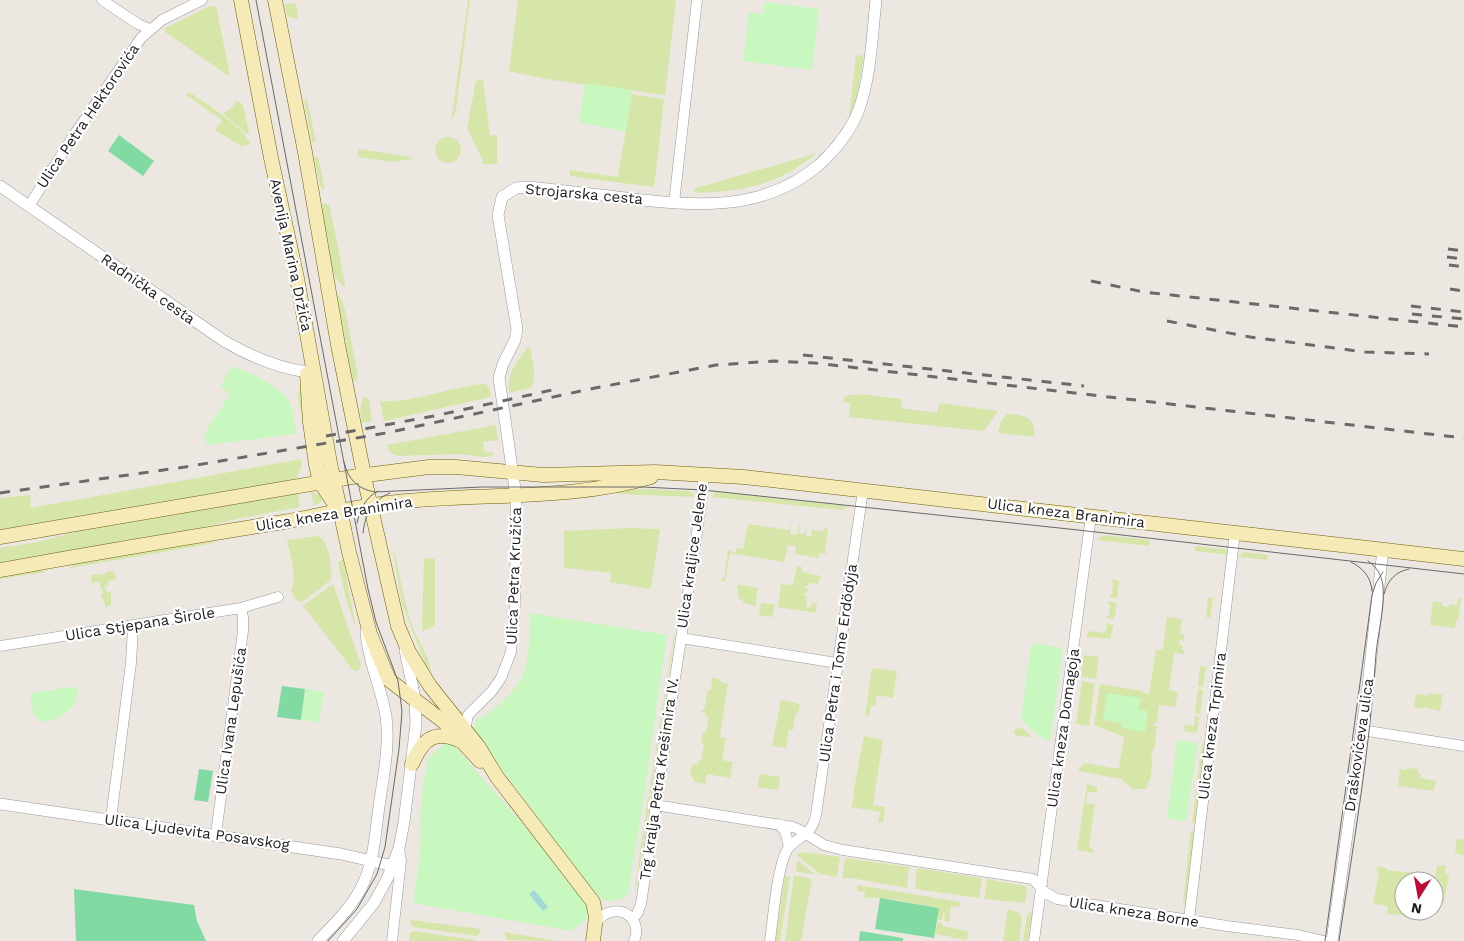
<svg xmlns="http://www.w3.org/2000/svg" width="1464" height="941" viewBox="0 0 1464 941" font-family="'Work Sans',sans-serif">
<style>
.grass{fill:#d6e6a9}
.park{fill:#c8f7bf}
.pitch{fill:#82daa3}
.water{fill:#a4d9d9}
.lines{fill:none;stroke-linecap:round;stroke-linejoin:round}
.minor-casing{stroke:#999;stroke-width:11}
.tertiary-casing{stroke:#999;stroke-width:12}
.secondary-casing{stroke:#6d6009;stroke-width:15}
.minor{stroke:#fff;stroke-width:10}
.tertiary{stroke:#fff;stroke-width:11}
.secondary{stroke:#f6eab7;stroke-width:14}
.tram{stroke:#6a6a6a;stroke-width:1}
.rail{stroke:#6a6a6a;stroke-width:3;stroke-dasharray:10 10;stroke-linecap:butt}
.labels{text-anchor:middle;dominant-baseline:central;stroke-width:4.5;stroke-linejoin:round;paint-order:stroke}
.street-label{font-size:15px;fill:#1c1c1c;stroke:#fff}
</style>
<rect width="100%" height="100%" fill="#ede7e2"/>
<path class="grass" d="M468,0H470L456,110L451,122Z
M518,0H676L665,95L545,79L509,71Z
M296,3L298,19L288,17L284,4Z
M210,6H216L230,75H227L165,32V28Z
M856,55L864,56L857,97L849,118Z
M483,80L490,136L497,134V164H482L483,161L467,128L476,81Z
M189,92C207,104 241,125 251,144L241,146L215,130L222,120L186,95Z
M632,94L664,99L655,181L653,187L570,176V170L618,177Z
M307,99L316,142H312L304,100Z
M237,101L243,105L249,133L246,134L223,113L230,109Z
M435 150a13 13 0 1 1 26 0a13 13 0 1 1-26 0Z
M359,149L411,157L412,159L392,162L358,157Z
M817,153C776,186 748,190 697,193L694,191L696,188Z
M318,157L319,162L325,190L321,188L314,158Z
M323,203L327,204L330,207L346,289L335,277L332,269L321,211Z
M336,293L342,300L345,310L358,376L356,381L353,380Z
M530,345C531,358 538,376 531,388L509,393C506,374 518,359 530,345Z
M483,384H486L490,390L491,397L384,421L380,401C415,403 449,387 483,384Z
M301,385L305,433L298,397Z
M859,394L902,399L901,408L937,413L939,403L998,411L984,431L849,417L850,403L843,402L845,396Z
M364,396L369,399L372,421L362,423L360,409Z
M1007,414C1023,413 1038,419 1034,437L998,433L1001,421Z
M496,425L498,440L483,442L485,453L493,452L494,455L484,457L459,454L398,456C392,454 388,452 387,445Z
M301,459L302,464L296,480L287,482L0,530V498L30,495L31,508Z
M647,489L688,491L691,492L695,497L618,494V492L628,490Z
M311,492L321,496L322,501L314,506Z
M716,492L848,506L843,510L712,497Z
M298,493L300,507L237,519L175,534L0,563V548L37,542L91,528Z
M748,524L789,530L790,524H791L790,534L797,535L799,525L800,526L799,533L804,534L807,527L806,536L811,537L813,527L814,530L823,532L824,528L828,529L825,551L826,554L820,553L819,558L795,554L796,546L788,545L784,562L730,553L725,582L721,581L722,578H724L728,550L735,553L737,548L743,549Z
M631,528L660,529L651,589L610,582L611,573L564,568V531Z
M1104,535L1150,540L1149,546L1097,540Z
M317,536C331,541 330,566 332,579L302,602C296,601 294,596 291,591C298,577 290,555 287,540Z
M215,542V543L69,568L75,563L189,544Z
M1195,546L1230,550L1229,555L1195,551Z
M1244,552L1268,555L1267,560L1238,557Z
M393,553H395C400,577 404,602 412,625C418,642 429,654 431,672L429,674L402,604Z
M343,558L355,623L354,624L345,595L338,563Z
M424,558L435,559V626L422,631Z
M797,566L802,567V572L821,576V579H819L818,584L809,583L808,586H805V588L808,589L807,593H804V595L807,596L806,607L810,608L812,603L817,604L816,613L778,607L781,584L793,585Z
M38,569L46,572L0,579V575Z
M114,571L116,580L108,581L109,585L105,586L107,593L111,592V605L106,607L101,596L103,593L99,582L92,583L91,575L99,574L100,576L105,574L106,572Z
M1112,579L1119,581L1117,598L1109,597L1110,594H1112L1113,583L1111,582Z
M333,584L361,665L358,671L353,670L303,606Z
M737,584L758,588L755,606L743,603V600L739,599Z
M1208,597L1213,599L1210,618L1206,617Z
M1458,598L1461,599L1458,621H1456L1455,628L1430,625L1433,601L1442,603V606L1449,607V604L1457,605Z
M1109,601L1117,603L1114,619L1106,618L1107,616H1109L1110,605L1108,604Z
M761,603L775,604L772,617L759,615Z
M1167,617L1182,619L1180,634L1184,635V641L1180,640L1179,645L1183,646L1182,650L1185,651L1184,654L1174,653L1169,690L1178,692L1175,707L1159,705L1157,723H1154L1153,726H1157L1154,751H1152L1151,757L1153,758L1150,782H1148L1147,789H1133L1121,779L1078,771L1082,765L1085,763L1112,768H1119L1124,737L1094,725L1100,684L1143,691V693L1149,694L1156,650L1163,649Z
M1106,623L1114,625L1110,639L1087,637L1088,631L1104,633L1105,630H1107Z
M674,634H675L651,793H649Z
M1084,655L1099,657L1096,679L1081,677Z
M1200,666L1206,667L1203,687L1198,686Z
M872,668L897,671L893,698L877,695L875,706H871L869,717L865,715Z
M712,678L719,679V681H722L724,684L728,683L720,737L726,738L722,760L733,762L730,778L707,774L705,784L694,782V779L690,775L692,764L697,765L698,761H701L704,744L701,743L703,732H706L709,717L706,716V713L701,712L702,710H704L708,690H711Z
M1082,681L1095,684L1089,726L1076,724Z
M1198,689L1203,690L1200,714L1195,713Z
M1429,693L1443,695L1440,711L1424,707L1423,709L1414,707L1416,694L1428,696Z
M781,700L800,704L798,714L796,713L793,730L789,729L786,748L772,746Z
M1195,716L1199,717L1197,733L1184,731L1185,725L1194,726Z
M1016,728L1024,729L1032,737L1016,736L1014,732Z
M864,736L883,740L873,805L885,807L883,823L878,822L880,812L851,807L855,796L853,795Z
M1202,744L1207,745L1199,824L1192,823Z
M1407,768L1418,769L1417,773L1421,774L1420,778L1436,781L1434,791L1398,786L1400,769L1406,770Z
M760,774L780,777L778,790L757,787Z
M1087,784L1097,787V792H1088L1086,803L1095,804L1089,847L1093,849V853L1077,850Z
M648,797L651,798L636,889L635,888Z
M1191,830L1198,831L1187,906L1183,903Z
M1457,838L1464,840V855L1455,853Z
M801,852L840,857L837,877L820,874L798,856L797,854Z
M845,858L909,867L907,888L851,878H842Z
M797,860L815,874L796,872Z
M1437,865L1446,866L1445,874L1449,875L1444,903L1434,901V883L1437,882V878L1435,877Z
M1378,866L1386,868V870L1425,874L1424,881H1404V911H1419L1418,919L1404,917L1403,915L1387,914L1388,906L1373,904L1379,872L1376,871Z
M917,868L982,878L979,898L915,889Z
M794,875L812,879L801,941H785Z
M785,876L790,877L780,941H775Z
M987,879L1025,886L1027,888L1025,903L984,899Z
M857,885L960,902V907L951,906L949,922L944,921L945,914L943,913L942,920L937,919L939,908C925,906 874,894 864,899L865,892L857,891Z
M1008,909L1018,912L1022,917L1019,941H1003Z
M1032,912L1028,941H1023L1027,916L1029,913Z
M411,920L481,929L480,933L476,936L414,927L411,924Z
M937,922L942,923V926L968,931L967,940L935,934Z
M413,931L475,940L477,941H409L410,933Z
M504,932L557,941L507,940Z"/>
<path class="park" d="M765,2L819,9L812,70L743,61L749,12L763,14Z
M585,83L632,90L626,132L579,122Z
M233,366C246,371 280,387 288,399C294,407 294,424 296,434L207,445L204,434L230,394L220,386Z
M530,613L667,635L643,802L628,894L622,899L613,901L600,899L569,860L474,731L476,719C486,718 491,711 499,705C533,675 528,655 530,613Z
M1034,643L1063,648L1050,741C1039,738 1027,727 1021,718L1031,646Z
M71,687L78,688C77,693 77,700 74,704C68,714 45,729 36,717C32,712 31,700 30,693Z
M305,689L324,692L319,722L301,720Z
M1107,693L1140,698L1139,710L1148,711L1145,732L1122,728V723L1103,720Z
M1179,740L1198,743L1186,821L1170,819L1167,816L1177,742Z
M450,741L533,836L565,879L586,901L589,910L587,919L571,931L413,903L420,856L421,800L428,758L447,742Z"/>
<path class="pitch" d="M119,135L154,161L143,176L108,151Z
M282,686L305,689L301,720L277,717Z
M199,769L213,771L208,802L194,800Z
M74,889L194,905L197,921L206,941H76Z
M880,898L939,908L934,938L875,929Z
M860,931L903,938V941H859Z"/>
<path class="water" d="M534,890L548,907L543,911L529,894Z"/>
<g class="lines">
<defs>
<path id="minor" d="M102,0L138,24L150,29
M674,203L697,0
M29,206L74,135L141,38L162,20L202,0
M681,638L837,663
M0,646L241,608L278,597
M465,730L468,715L492,691L501,678L511,652L515,604L516,496
M1361,730L1464,746
M655,805L793,827L800,830L824,845L843,850L1033,879L1046,893L1057,899L1227,926L1298,935L1324,941
M111,819L131,663L133,627
M778,824L785,831L789,847
M216,834L243,631V617L241,608
M633,918L637,914L641,904L701,506L704,474
M1189,920L1235,532
M596,923C598,920 601,917 604,915C623,903 643,921 634,941
M392,941L401,861L399,848
M770,941C773,919 777,868 787,850C797,835 811,838 816,815L863,490
M1034,941L1091,516"/>
<path id="tertiary" d="M0,186L224,341C250,356 277,368 307,372
M516,496L499,378L503,364L515,340L517,329L498,215L502,197L516,188L527,187C559,190 592,194 625,198C695,206 763,213 820,164C835,150 850,131 858,112C871,77 872,37 876,0
M0,804L341,854L393,866
M318,941C334,924 351,908 361,888C374,864 375,834 379,807C383,777 390,747 386,716C381,687 368,661 366,632
M343,941L374,903L388,877L399,848L404,822L416,724L415,699L405,650
M1332,941L1368,685L1383,549"/>
<path id="secondary" d="M241,0L271,158L297,278L330,463L349,552L370,634L389,680L444,722L480,761
M275,0L305,152L338,345L367,490L398,626L409,652L430,686L478,746L497,777L593,902L596,917L593,941
M307,374L310,422L316,465L320,482L338,509
M0,537L358,476L429,467H456L543,475L655,472L744,477L1464,559
M0,570C94,553 189,537 283,522C318,516 353,507 388,503C475,492 565,502 651,477
M412,764C423,739 434,729 461,741"/>
</defs>
<use href="#minor" class="minor-casing"/>
<use href="#tertiary" class="tertiary-casing"/>
<use href="#secondary" class="secondary-casing"/>
<use href="#minor" class="minor"/>
<use href="#tertiary" class="tertiary"/>
<use href="#secondary" class="secondary"/>
<path class="tram" d="M256,0L368,589L376,622L398,681L402,711L399,749L385,847L377,874L357,909L328,941
M344,462C348,479 357,489 375,492L482,487H643L703,490L1078,530L1464,574
M357,523C360,509 365,498 378,491
M363,533C365,515 372,500 390,493
M1351,562C1363,568 1371,577 1372,591
M1384,594C1388,580 1395,572 1409,569
M1325,941L1372,595L1376,583L1383,572
M1339,941C1353,846 1370,750 1376,654C1378,632 1385,608 1383,586C1382,576 1377,567 1368,561"/>
<path class="rail" d="M1448,249L1464,251
M1447,257L1464,259
M1449,265L1464,267
M1091,281L1144,292L1464,327
M1450,289L1464,291
M1411,306L1464,312
M1412,314L1464,319
M1167,321L1250,337L1365,352L1429,354
M803,355L1084,386
M326,436L439,415L561,388
M0,493L185,467L386,433L595,388L716,365L774,361L815,363L1464,438"/>
</g>
<g class="labels">
<g class="street-label">
<text transform="translate(88 116) rotate(-56)">Ulica Petra Hektorovića</text>
<text transform="translate(584 194) rotate(5)">Strojarska cesta</text>
<text transform="translate(291 255) rotate(78)">Avenija Marina Držića</text>
<text transform="translate(148 289) rotate(35)">Radnička cesta</text>
<text transform="translate(1066 513) rotate(7)">Ulica kneza Branimira</text>
<text transform="translate(334 514) rotate(-9)">Ulica kneza Branimira</text>
<text transform="translate(692 556) rotate(-82)">Ulica kraljice Jelene</text>
<text transform="translate(514 576) rotate(-88)">Ulica Petra Kružića</text>
<text transform="translate(140 624) rotate(-9)">Ulica Stjepana Širole</text>
<text transform="translate(838 663) rotate(-82)">Ulica Petra i Tome Erdödyja</text>
<text transform="translate(231 721) rotate(-82)">Ulica Ivana Lepušića</text>
<text transform="translate(1212 726) rotate(-83)">Ulica kneza Trpimira</text>
<text transform="translate(1063 728) rotate(-82)">Ulica kneza Domagoja</text>
<text transform="translate(1359 745) rotate(-82)">Draškovićeva ulica</text>
<text transform="translate(659 779) rotate(-82)">Trg kralja Petra Krešimira IV.</text>
<text transform="translate(197 832) rotate(8)">Ulica Ljudevita Posavskog</text>
<text transform="translate(1134 912) rotate(9)">Ulica kneza Borne</text>
</g>
</g>
<g transform="translate(1419 896) rotate(191)"><circle r="24" fill="#ffffff" stroke="#a4a4a4"/>
<path d="M0-4L9 19L0 12L-9 19Z" fill="#c00835"/>
<text y="-8" font-size="14" font-weight="bold" text-anchor="middle" fill="#1c1c1c">N</text>
</g>
</svg>
